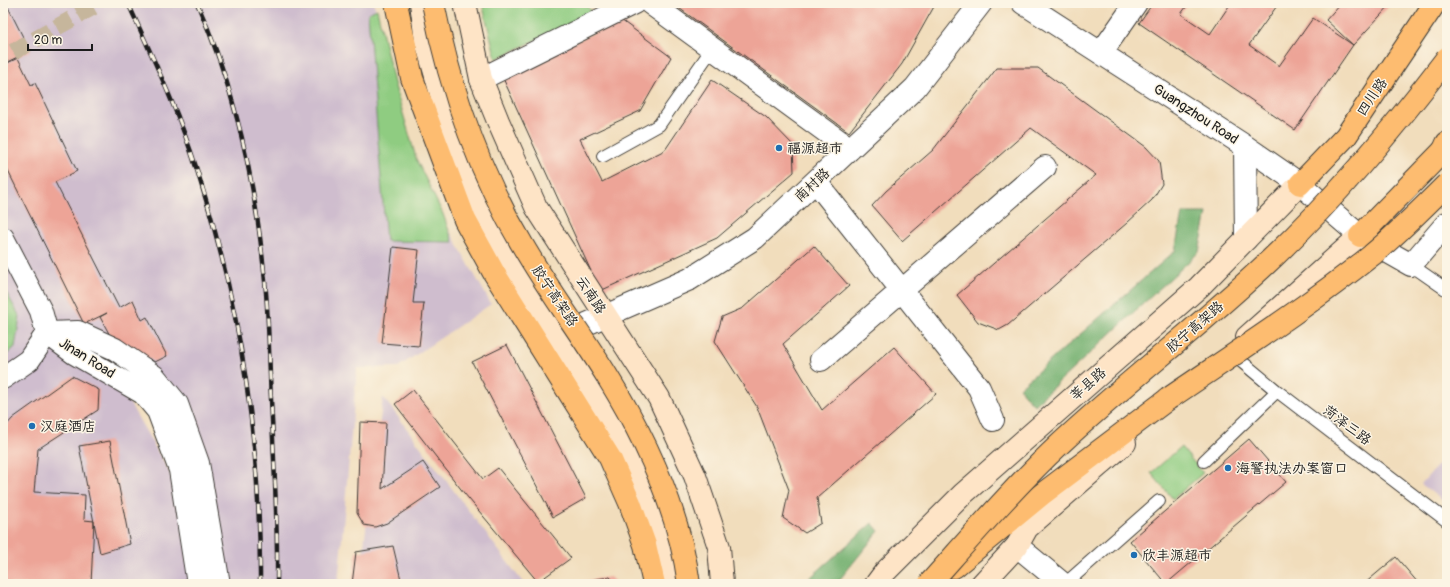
<svg xmlns="http://www.w3.org/2000/svg" width="1450" height="587" viewBox="0 0 1450 587" font-family="Pangolin,'LXGW WenKai TC',sans-serif">
<style>
.industrial{fill:#cfbdce}
.green{fill:#8fcc81;stroke:#56744e}
.forest{fill:#73b06f;stroke:#486646}
.building{fill:#eda497}
.lines{fill:none;stroke-linecap:round;stroke-linejoin:round}
.pedestrian-tunnel{stroke:#c6b69c;stroke-width:17;stroke-dasharray:17 8;stroke-linecap:butt}
.service-casing{stroke:#3c3934;stroke-width:14}
.minor-casing{stroke:#3c3934;stroke-width:24}
.tertiary-casing{stroke:#3c3934;stroke-width:24}
.secondary-casing{stroke:#3c3934;stroke-width:24}
.primary-casing{stroke:#3c3934;stroke-width:24}
.trunk-casing{stroke:#3c3934;stroke-width:24}
.service{stroke:#fff;stroke-width:12}
.minor{stroke:#fff;stroke-width:22}
.tertiary{stroke:#fff;stroke-width:22}
.secondary{stroke:#fee4c6;stroke-width:22}
.primary{stroke:#fdbc70;stroke-width:22}
.trunk{stroke:#fdbc70;stroke-width:22}
.rail-casing{stroke:#1c1c1c;stroke-width:4.5}
.rail{stroke:#fcf5e5;stroke-width:3;stroke-dasharray:9;stroke-linecap:butt}
.primary-bridge-casing{stroke:#3c3934;stroke-width:24;stroke-linecap:butt}
.trunk-bridge-casing{stroke:#3c3934;stroke-width:24;stroke-linecap:butt}
.primary-bridge{stroke:#fdbc70;stroke-width:22}
.trunk-bridge{stroke:#fdbc70;stroke-width:22}
.poi-dot{fill:#1f6fb2;stroke:#fcf5e5;stroke-width:1.5}
.labels{text-anchor:middle;dominant-baseline:central;stroke-width:3;stroke-linejoin:round;paint-order:stroke}
.street-label{font-size:14px;fill:#1c1c1c;stroke:#fcf5e5}
.poi-label{font-size:14px;fill:#1c1c1c;stroke:#fcf5e5;text-anchor:start}
</style>
<rect width="100%" height="100%" fill="#fcf5e5"/>
<filter id="ink" filterUnits="userSpaceOnUse"><feTurbulence type="fractalNoise" baseFrequency=".025" numOctaves="2"/><feDisplacementMap in="SourceGraphic" scale="8" xChannelSelector="R" yChannelSelector="G"/><feConvolveMatrix kernelMatrix="1 2 1 2 8 2 1 2 1" color-interpolation-filters="sRGB"/></filter>
<filter id="wash" filterUnits="userSpaceOnUse"><feTurbulence type="fractalNoise" baseFrequency=".012" numOctaves="4" result="noise"/><feDisplacementMap in="SourceGraphic" scale="16" xChannelSelector="R" yChannelSelector="G"/><feGaussianBlur stdDeviation="0.9" result="paint"/><feColorMatrix in="noise" values="0 0 0 0 0 0 0 0 0 0 0 0 0 0 0 0 0 1.4 0 .05"/><feComposite in="paint" operator="in"/></filter>
<g filter="url(#wash)">
<rect width="100%" height="100%" fill="#f1ddbc"/>
<path class="industrial" d="M3,3H374L391,79L416,162L446,224L491,304L398,367L357,368L338,584H226L194,422L84,324L215,551L218,584H3Z
M383,397L524,584H359Z
M1447,455V504L1421,484Z"/>
<path class="green" d="M482,3H584L593,13L496,59Z
M377,9L394,83L417,161L443,214L453,242L386,241L368,13Z
M3,287L20,317L15,347L3,358Z
M1181,447L1203,473L1173,499L1151,473Z"/>
<path class="forest" d="M1182,213H1207L1199,252L1034,405L1019,388L1175,251Z
M872,523L879,531L836,584H803Z"/>
<g id="blocks">
<path class="building" d="M3,3H6L30,51L3,64Z
M672,3H936L902,64L849,132Z
M1153,3H1189L1181,14L1210,34L1231,3H1279L1249,45L1279,66L1313,18L1353,45L1295,130L1139,23Z
M1341,3H1392L1353,45L1326,20Z
M621,20L671,57L640,111L580,139L602,182L665,150L712,80L766,117L793,145L794,172L717,238L600,291L502,76Z
M18,58L31,85L35,83L77,171L55,182L119,308L133,300L142,320L147,317L167,356L155,362L112,339L100,317L107,313L84,324L3,161V65Z
M997,68H1038L1146,147L1159,161L1162,184L1152,200L1127,223L1008,325L999,330L978,322L957,295L1096,175L1031,128L902,241L872,206L886,191L933,150Z
M814,246L849,286L783,344L822,410L894,347L936,394L817,498L821,523L805,533L783,518L789,490L757,407L715,341L722,317L743,308Z
M393,247L419,250L413,303H424L419,346L382,343Z
M507,345L586,498L553,517L472,362Z
M72,376L99,390L98,410L38,449L34,492L85,495L84,520L94,521L91,584H3V429L13,418Z
M413,390L483,479L498,468L571,558L538,582L464,493L395,404Z
M360,422L386,423L382,489L423,462L440,487L387,523L375,527L364,525L357,513Z
M1249,439L1286,482L1166,584L1130,541Z
M110,441L130,544L100,553L79,446Z
M393,546L402,584H352L356,552Z
M1396,557L1419,584H1364Z
M610,577L617,584H579L583,581Z"/>
</g>
</g>
<g filter="url(#ink)">
<use href="#blocks" fill-opacity="0" stroke="#3c3934" stroke-width="1"/>
<g class="lines">
<path class="pedestrian-tunnel" d="M13,52L100,3"/>
<defs>
<path id="service" d="M603,156L659,125L712,49
M1411,265L1447,290
M1230,352L1277,391L1447,521
M1204,461L1277,391
M1065,584L1159,501"/>
<path id="minor" d="M650,3L850,149
M1101,53L1136,3
M481,79L634,3
M816,182L979,388L993,420
M559,336L690,279L755,238L915,88L981,3
M821,360L1045,167
M1017,546L1063,584"/>
<path id="tertiary" d="M1023,3L1245,146L1300,184L1360,236L1411,265L1447,223
M1245,146L1246,239
M3,238L41,311L47,333L29,360L3,378
M47,333L78,332L115,349L154,376L177,404L198,463L219,584
M47,333L74,353L143,393L158,411L180,470L198,584"/>
<path id="secondary" d="M421,3L426,41L447,115L481,206L509,259L604,410L630,461L657,530L671,584
M465,3L481,79L498,121L536,207L659,398L695,476L719,547L722,584
M1247,337L1360,236
M876,584L885,572L963,494L1199,287L1300,184
M982,584L1017,546L1027,528L1125,443"/>
<path id="primary" d="M1300,184L1346,136L1435,3
M1360,236L1447,147"/>
<path id="trunk" d="M396,3L412,78L465,220L494,273L610,458L630,503L645,545L654,584
M1443,152L1447,143
M954,567L1041,495L1168,399"/>
</defs>
<use href="#service" class="service-casing"/>
<use href="#minor" class="minor-casing"/>
<use href="#tertiary" class="tertiary-casing"/>
<use href="#secondary" class="secondary-casing"/>
<use href="#primary" class="primary-casing"/>
<use href="#trunk" class="trunk-casing"/>
<use href="#service" class="service"/>
<use href="#minor" class="minor"/>
<use href="#tertiary" class="tertiary"/>
<use href="#secondary" class="secondary"/>
<use href="#primary" class="primary"/>
<use href="#trunk" class="trunk"/>
<defs>
<path id="rail" d="M128,3C153,58 179,113 197,170C240,304 261,444 260,584
M197,3C236,90 256,187 265,281C269,321 269,360 271,399C274,461 278,522 277,584"/>
</defs>
<use href="#rail" class="rail-casing"/>
<use href="#rail" class="rail"/>
<defs>
<path id="primary-bridge" d="M1168,399C1237,352 1307,307 1372,255C1398,233 1423,208 1447,184"/>
<path id="trunk-bridge" d="M433,3C450,89 478,171 523,246C549,291 580,332 607,376C646,439 679,510 689,584
M929,584C972,536 1014,487 1061,443C1123,385 1190,334 1252,277C1325,211 1388,136 1447,58"/>
</defs>
<use href="#primary-bridge" class="primary-bridge-casing"/>
<use href="#trunk-bridge" class="trunk-bridge-casing"/>
<use href="#primary-bridge" class="primary-bridge"/>
<use href="#trunk-bridge" class="trunk-bridge"/>
</g>
</g>
<g class="poi-dot">
<circle cx="779" cy="148" r="4"/>
<circle cx="32" cy="426" r="4"/>
<circle cx="1228" cy="468" r="4"/>
<circle cx="1134" cy="555" r="4"/>
</g>
<g class="labels">
<g class="street-label">
<text transform="translate(1372 97) rotate(-56)">四川路</text>
<text transform="translate(1196 114) rotate(33)">Guangzhou Road</text>
<text transform="translate(812 185) rotate(-43)">南村路</text>
<text transform="translate(591 295) rotate(57)">云南路</text>
<text transform="translate(555 296) rotate(56)">胶宁高架路</text>
<text transform="translate(1195 327) rotate(-41)">胶宁高架路</text>
<text transform="translate(87 358) rotate(32)">Jinan Road</text>
<text transform="translate(1088 384) rotate(-41)">莘县路</text>
<text transform="translate(1347 425) rotate(37)">菏泽三路</text>
</g>
<g class="poi-label">
<text x="787" y="148">福源超市</text>
<text x="40" y="426">汉庭酒店</text>
<text x="1236" y="468">海警执法办案窗口</text>
<text x="1142" y="555">欣丰源超市</text>
</g>
</g>
<rect width="1450" height="587" fill="none" stroke="#fcf5e5" stroke-width="16"/>
<path d="M28 44v6h64v-6" fill="none" stroke="#1c1c1c" stroke-width="2"/>
<text x="34" y="44" font-size="12" fill="#1c1c1c" stroke="#fcf5e5" stroke-width="3" paint-order="stroke">20 m</text>
</svg>
